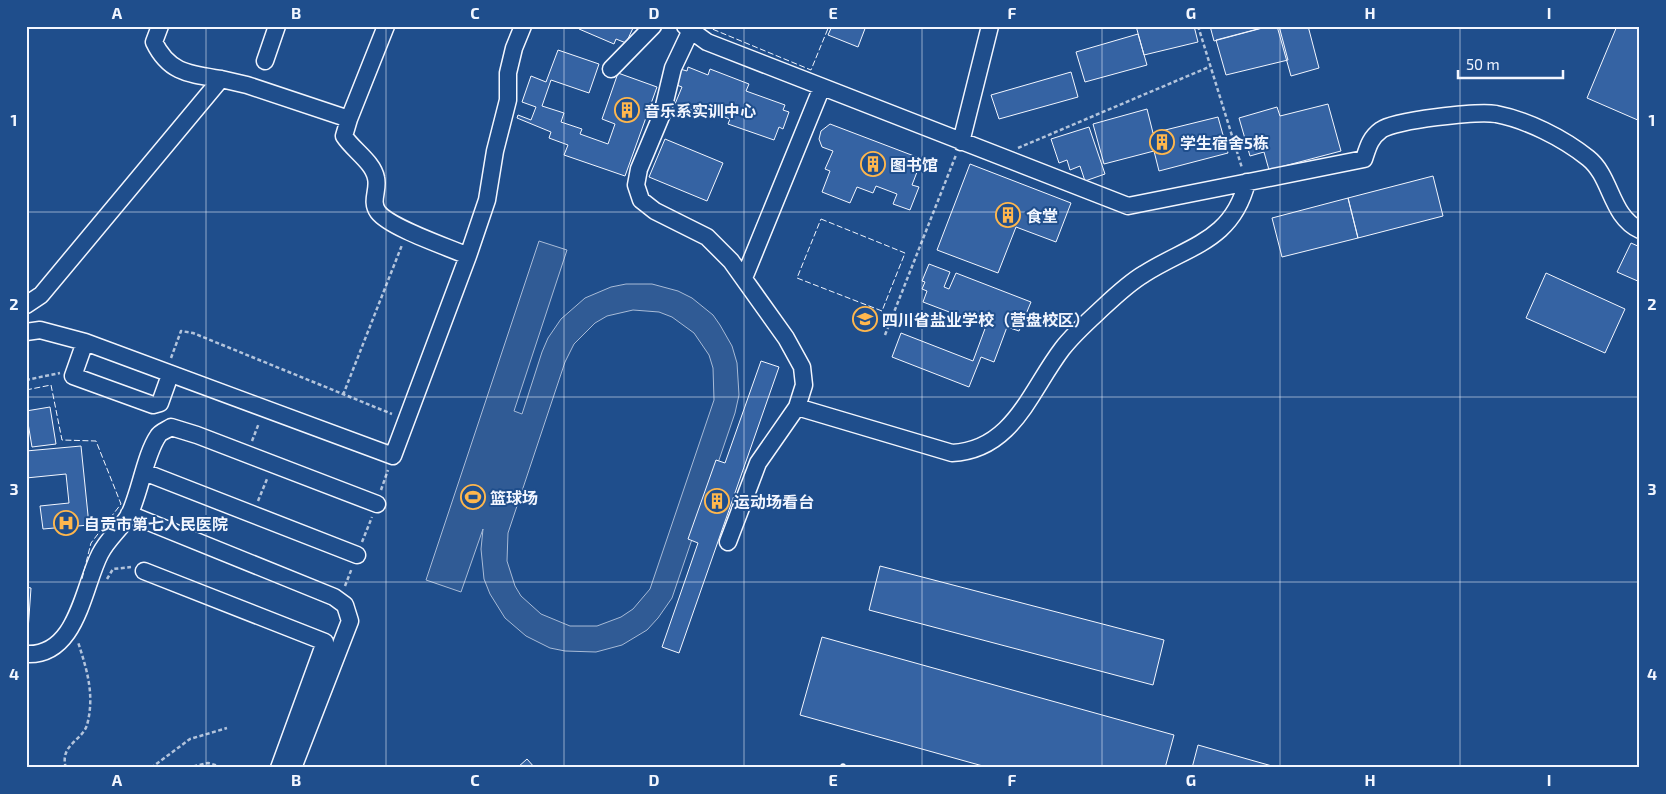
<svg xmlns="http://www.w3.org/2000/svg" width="1666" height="794" viewBox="0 0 1666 794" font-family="'Exo 2','Noto Sans SC',sans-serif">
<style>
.built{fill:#305b95;stroke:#a8bbd7;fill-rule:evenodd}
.building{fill:#3563a3;stroke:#f2f6ff}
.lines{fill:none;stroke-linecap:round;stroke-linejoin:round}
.minor-casing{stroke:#f2f6ff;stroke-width:19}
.path{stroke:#b3c4dc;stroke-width:2.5;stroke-dasharray:4 2.5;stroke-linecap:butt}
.minor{stroke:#1f4e8c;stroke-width:16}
.rail-casing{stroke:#f2f6ff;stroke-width:5.5}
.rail{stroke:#1f4e8c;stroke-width:4;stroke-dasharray:11;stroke-linecap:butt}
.fence{stroke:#f2f6ff;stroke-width:1;stroke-dasharray:6 2.5;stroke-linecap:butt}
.grid{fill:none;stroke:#f2f6ff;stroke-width:1;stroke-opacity:0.55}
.labels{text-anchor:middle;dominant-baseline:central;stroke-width:4;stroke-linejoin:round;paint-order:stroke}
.poi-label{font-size:16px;font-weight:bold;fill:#f2f6ff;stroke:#1f4e8c;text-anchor:start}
.neatline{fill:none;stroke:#f2f6ff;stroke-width:2}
.grid-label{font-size:16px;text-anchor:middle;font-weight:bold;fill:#f2f6ff}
</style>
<rect width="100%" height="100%" fill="#1f4e8c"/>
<path class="built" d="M539,241L567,250L514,411L522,414L542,352L548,338L561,319L585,298L611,287L626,284H652L678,291L692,298L713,315L720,325L732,346L737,363L739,395L735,413L672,598L658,618L647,630L622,645L596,652L565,651L550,648L526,636L505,618L490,594L484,579L481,549L483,529L461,592L426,580ZM633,310L659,312L672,317L694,333L709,355L713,368L714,400L650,589L633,609L621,617L597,626H570L541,614L521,596L515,586L507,561L508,533L565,362L574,344L595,323L607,316Z"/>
<path class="building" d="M580,26H630L633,28L626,43L616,39L614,44L579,29Z
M832,26H866L858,47L828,35Z
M1136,26H1194L1198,42L1144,55Z
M1210,26H1270L1214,41Z
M1269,26H1279L1288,60L1226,75L1216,40Z
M1277,26H1308L1319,68L1291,76Z
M1617,26L1640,28V121L1587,98Z
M1138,34L1147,65L1085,82L1076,52Z
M558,50L599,64L589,93L551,80L542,106L564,113L561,122L582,129L580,134L608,144L615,124L602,119L618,73L657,87L625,176L564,155L568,145L549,138L551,132L517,118L518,115L531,120L536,107L522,102L531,76L546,82Z
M688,67L708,75L710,69L749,84L746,91L785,105L783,110L789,112L783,129L779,127L774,140L728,124L730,119L714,113L712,117L675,104L682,87L674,84L680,69L687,71Z
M1071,72L1078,97L999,119L991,95Z
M1328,104L1341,151L1269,170L1264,152L1250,156L1239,118L1277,107L1280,116Z
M1147,109L1153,133L1218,117L1228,153L1159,171L1154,151L1104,164L1093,124Z
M830,124L922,159L912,185L919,187L910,210L893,204L897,194L876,186L873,193L857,187L850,203L822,192L830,171L825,169L833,151L822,147L819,139L821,131Z
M1089,127L1105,174L1085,181L1080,166L1070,170L1067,160L1059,163L1051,139Z
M665,139L723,163L707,201L649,177Z
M970,164L1071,203L1056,242L1016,227L998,273L937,250Z
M1433,176L1443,216L1358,238L1348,198Z
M1348,198L1358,238L1282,257L1272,218Z
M1631,243L1640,247V282L1617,272Z
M929,264L950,272L944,287L949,289L956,273L1031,302L1019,331L1007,327L994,362L981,357L969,387L892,357L901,333L973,361L986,326L923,302L927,291L922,289L925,282L922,281Z
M1546,273L1625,309L1605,353L1526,318Z
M761,361L779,367L679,653L662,647L698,543L688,539L716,460L725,463Z
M50,407L56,444L32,447L26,411Z
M81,446L89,525L43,529L40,506L69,503L66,474L26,478V451Z
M880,566L1164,640L1153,685L869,610Z
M26,587L31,588L27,645H26Z
M822,637L1174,735L1165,768H990L800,715Z
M1198,745L1279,768H1192Z
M527,759L535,768H517Z"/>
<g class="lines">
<defs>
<path id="minor" d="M160,26L154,42C169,73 189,74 221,79
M685,26L707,42L1128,206L1364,159C1368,147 1370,138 1381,130C1394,120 1478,111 1496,114C1527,120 1563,138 1588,158C1612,177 1610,216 1640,230
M691,30L673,68L662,114L639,169L636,185L641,200L655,211L707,237L731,261L786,338L802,367L804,385L797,407L758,463L728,542
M265,61L277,26
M611,69L653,26
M961,142L990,26
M468,256L487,200L495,151L508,100V73L514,48L523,26
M744,278L822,87
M26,305L41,295L221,79L247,85L349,119L386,26
M26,332L40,330L85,342L393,456L468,256C448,247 390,228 378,212C370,201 379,190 376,178C373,162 353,150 344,136L349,119
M85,342L73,376L153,405L160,403L170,375
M797,407L952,453C1013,450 1030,391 1062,349C1072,336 1085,324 1097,313C1111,300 1127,284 1144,274C1190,245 1232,241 1247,182
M144,472L357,555
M129,514L334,597L345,605L350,621L293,768
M144,571L325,642L279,768
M26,654C77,657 83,587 100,554C108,538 121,529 129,515C140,493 145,455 158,436C160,432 167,430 171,427L197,435L377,504"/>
</defs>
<use href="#minor" class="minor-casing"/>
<path class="path" d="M1198,26L1242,168
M1018,148L1209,67
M885,335L956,155
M171,358L181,331L193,333L392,414
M26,380L60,373
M343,395L402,245
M252,441L259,423
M381,490L388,470
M258,501L267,479
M362,542L372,517
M107,579L113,569L131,567
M345,586L352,568
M66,768C59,745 82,741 87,725C95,695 87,670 78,642
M151,768L190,739L227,728
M187,768L208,763L215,765L216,768"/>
<use href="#minor" class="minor"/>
<defs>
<path id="rail" d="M843,768V766"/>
</defs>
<use href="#rail" class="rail-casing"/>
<use href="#rail" class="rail"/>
<path class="fence" d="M705,26L811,70L829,26
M821,219L905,253L882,311L797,278Z
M26,390L51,385L62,440L96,441L121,504L91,543L82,579"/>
</g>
<path class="grid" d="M206,26V768M386,26V768M564,26V768M744,26V768M922,26V768M1102,26V768M1280,26V768M1460,26V768M26,212H1640M26,397H1640M26,582H1640"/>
<defs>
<symbol id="building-ring" viewBox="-11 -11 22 22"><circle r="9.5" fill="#1f4e8c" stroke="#ffb74d" stroke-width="1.5"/><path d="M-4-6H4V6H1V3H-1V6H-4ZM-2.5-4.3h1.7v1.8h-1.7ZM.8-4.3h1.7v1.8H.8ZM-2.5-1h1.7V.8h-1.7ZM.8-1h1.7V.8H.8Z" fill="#ffb74d"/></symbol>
<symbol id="university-ring" viewBox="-11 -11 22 22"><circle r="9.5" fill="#1f4e8c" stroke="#ffb74d" stroke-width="1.5"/><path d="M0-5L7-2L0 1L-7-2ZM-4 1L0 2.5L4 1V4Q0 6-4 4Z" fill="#ffb74d"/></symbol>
<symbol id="stadium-ring" viewBox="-11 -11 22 22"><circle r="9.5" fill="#1f4e8c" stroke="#ffb74d" stroke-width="1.5"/><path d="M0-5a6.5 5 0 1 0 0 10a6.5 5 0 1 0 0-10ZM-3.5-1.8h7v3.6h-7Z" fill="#ffb74d"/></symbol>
<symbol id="hospital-ring" viewBox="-11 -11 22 22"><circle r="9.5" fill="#1f4e8c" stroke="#ffb74d" stroke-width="1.5"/><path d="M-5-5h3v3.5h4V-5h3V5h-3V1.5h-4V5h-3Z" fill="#ffb74d"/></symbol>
</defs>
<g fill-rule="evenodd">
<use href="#building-ring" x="613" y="96" width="28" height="28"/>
<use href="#building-ring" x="1148" y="128" width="28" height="28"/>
<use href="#building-ring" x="859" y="150" width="28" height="28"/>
<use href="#building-ring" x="994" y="201" width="28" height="28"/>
<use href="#university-ring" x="851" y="305" width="28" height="28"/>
<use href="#stadium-ring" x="459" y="483" width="28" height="28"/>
<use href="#building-ring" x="703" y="487" width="28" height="28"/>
<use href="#hospital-ring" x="52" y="509" width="28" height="28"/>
</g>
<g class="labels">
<g class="poi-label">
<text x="644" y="110">音乐系实训中心</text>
<text x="1180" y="142">学生宿舍5栋</text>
<text x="890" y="164">图书馆</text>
<text x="1026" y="215">食堂</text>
<text x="882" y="319">四川省盐业学校（营盘校区）</text>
<text x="490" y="497">篮球场</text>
<text x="734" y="501">运动场看台</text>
<text x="84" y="523">自贡市第七人民医院</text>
</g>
</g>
<rect width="1666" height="794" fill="none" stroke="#1f4e8c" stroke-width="55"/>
<path d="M1458 70v8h105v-8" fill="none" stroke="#f2f6ff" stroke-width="2.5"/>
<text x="1466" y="70" font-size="15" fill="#f2f6ff" stroke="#1f4e8c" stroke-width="4" paint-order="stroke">50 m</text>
<rect x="28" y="28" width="1610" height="738" class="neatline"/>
<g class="grid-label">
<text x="117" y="19">A</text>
<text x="296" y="19">B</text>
<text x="475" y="19">C</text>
<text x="654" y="19">D</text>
<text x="833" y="19">E</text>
<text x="1012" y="19">F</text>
<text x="1191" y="19">G</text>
<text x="1370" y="19">H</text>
<text x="1549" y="19">I</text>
<text x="14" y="126">1</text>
<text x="1652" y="126">1</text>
<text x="14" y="310">2</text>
<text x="1652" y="310">2</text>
<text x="14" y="495">3</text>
<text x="1652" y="495">3</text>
<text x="14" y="680">4</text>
<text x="1652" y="680">4</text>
<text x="117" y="786">A</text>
<text x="296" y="786">B</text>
<text x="475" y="786">C</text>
<text x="654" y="786">D</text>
<text x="833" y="786">E</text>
<text x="1012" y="786">F</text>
<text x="1191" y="786">G</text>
<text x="1370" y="786">H</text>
<text x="1549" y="786">I</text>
</g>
</svg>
